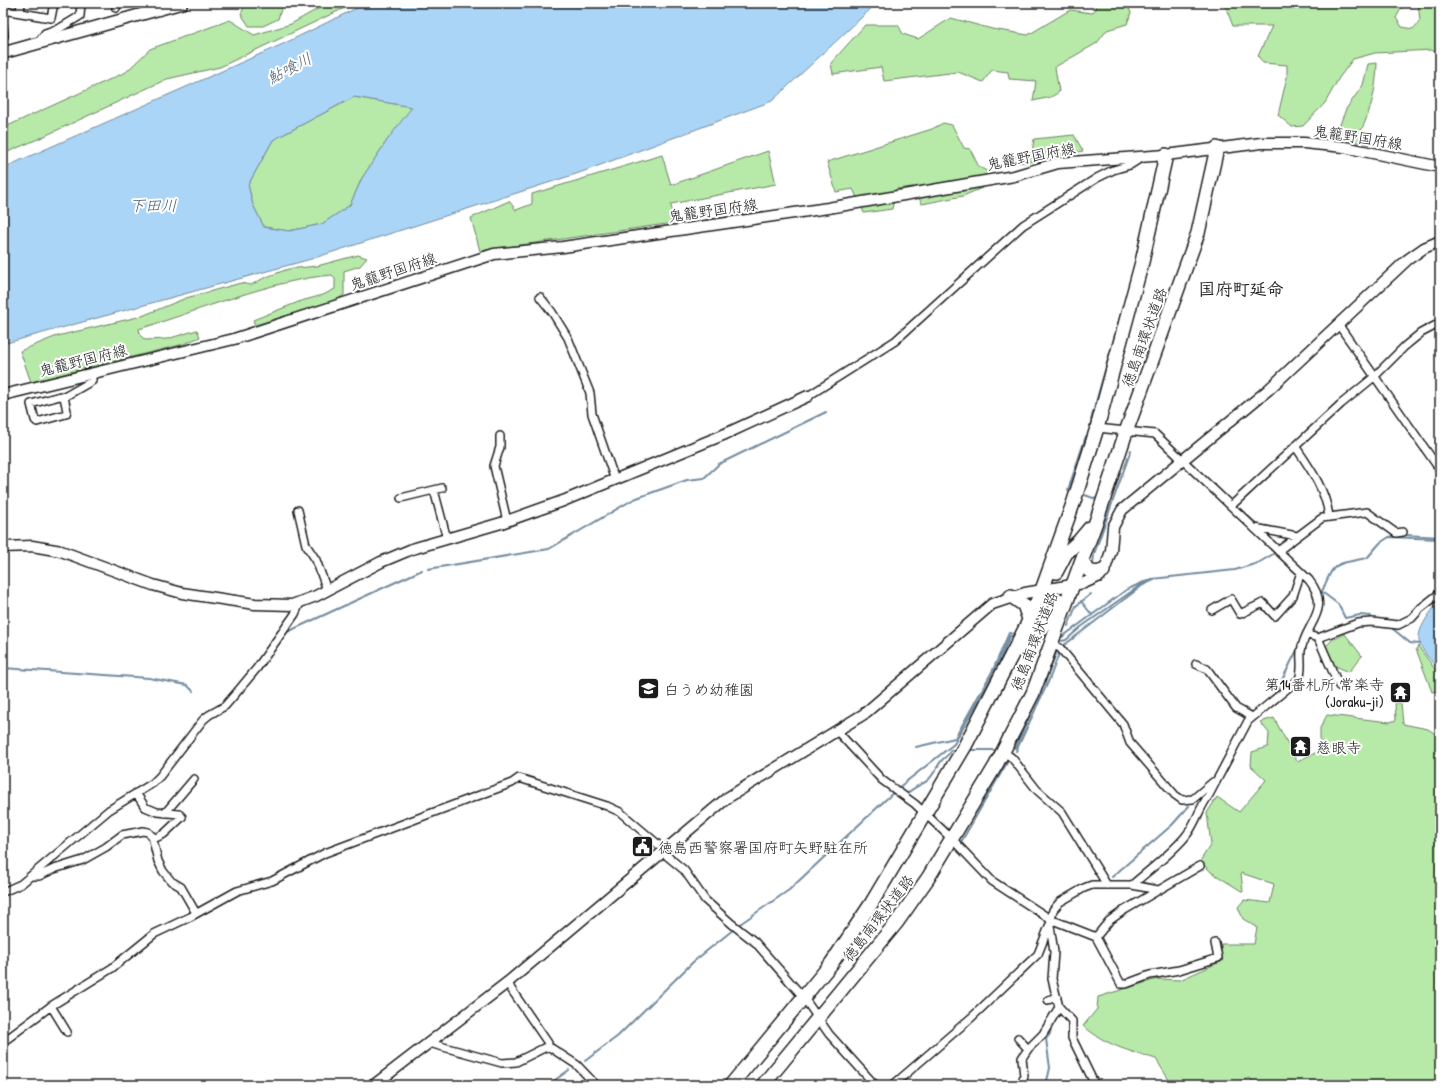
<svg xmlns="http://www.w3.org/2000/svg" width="1443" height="1088" viewBox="0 0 1443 1088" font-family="'Patrick Hand','Klee One',sans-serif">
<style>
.green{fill:#b7e9a9;stroke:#6a8262}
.water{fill:#abd5f6;stroke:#728b9f;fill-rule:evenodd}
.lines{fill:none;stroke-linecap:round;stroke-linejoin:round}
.stream{stroke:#728b9f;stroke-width:2}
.street-casing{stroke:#1c1c1c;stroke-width:10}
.secondary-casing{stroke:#1c1c1c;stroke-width:13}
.primary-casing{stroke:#1c1c1c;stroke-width:14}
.highway-casing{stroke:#1c1c1c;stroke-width:16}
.street{stroke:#fff;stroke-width:7}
.secondary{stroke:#fff;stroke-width:10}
.primary{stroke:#fff;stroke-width:11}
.highway{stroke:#fff;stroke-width:13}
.labels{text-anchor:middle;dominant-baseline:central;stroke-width:4;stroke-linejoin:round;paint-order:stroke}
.street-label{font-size:15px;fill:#1c1c1c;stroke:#fff}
.poi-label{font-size:15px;fill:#1c1c1c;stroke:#fff;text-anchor:start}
.water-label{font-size:16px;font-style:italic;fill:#4e5d68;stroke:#fff}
.quarter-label{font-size:17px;font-weight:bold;fill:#1c1c1c;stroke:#fff}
</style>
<rect width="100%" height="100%" fill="#fff"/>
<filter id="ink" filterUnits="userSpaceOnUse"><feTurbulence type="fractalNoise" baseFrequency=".025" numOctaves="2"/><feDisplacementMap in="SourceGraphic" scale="8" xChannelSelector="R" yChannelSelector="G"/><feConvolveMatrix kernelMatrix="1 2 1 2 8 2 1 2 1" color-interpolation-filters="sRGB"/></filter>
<g filter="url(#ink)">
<path class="green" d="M258,3H283L278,19L263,26H249L241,14L244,7Z
M328,3H355L220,67L167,79L38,139L3,154V128L126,72L150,49L230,20L254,35L291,24Z
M1091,3H1127L1131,13L1127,24L1107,30L1097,43L1055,67L1059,92L1051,97L1033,101L1036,81L1009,79L1008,72L992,70L983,82L958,72L884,81L881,67L833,74L831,63L865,25H898L903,34L918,39L951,18L992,29L1028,35L1070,10L1092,13L1097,8Z
M1224,3H1404L1396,18L1402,27L1413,29L1420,21L1418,3H1440V54L1431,50L1375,53L1353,59L1339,78L1325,103L1303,126L1292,127L1278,115L1287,77V65L1263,63L1258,56L1272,26H1233Z
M1377,63C1376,93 1371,109 1359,136L1369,145L1335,137L1346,109L1363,85L1368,64Z
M354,97L413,107L388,139L362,178L350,205L322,224L289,231L264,227L253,205L248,185L273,140Z
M943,123L952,125L964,148L970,149L979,167L989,172L982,188L963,196L922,204L913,187L896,189L892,209L864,213L853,189L836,192L827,162L932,129Z
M1074,135L1083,151L1029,162L1014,163V156L1032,152L1034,139Z
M768,151L776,184L671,204L673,223L480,251L471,218L509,201L516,210L532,204V194L662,155L671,185Z
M358,255L367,258L360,266L344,271V295L335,301L255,325L253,320L301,301L323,295L335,289V279L332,275C271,280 199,311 139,329L140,335L145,340L167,339L197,330L200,337L184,344L31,382L20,351L57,336L142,316L186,298L241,283L251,285L264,278L288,269L317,266Z
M1345,634L1362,656L1349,672L1333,665L1326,646L1332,640Z
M1418,646L1440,676L1439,691L1432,692L1416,649Z
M1395,703H1401L1403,724L1428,729L1440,737V1085H1254L1250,1078L1225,1085H1172L1156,1059C1126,1050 1108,1046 1083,1026L1097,1009L1098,997L1157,979L1180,980L1222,961L1221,944H1254L1257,927L1243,919L1238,907L1244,900L1270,903L1274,884L1241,873L1243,892L1211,872L1200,861L1211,844L1207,813L1217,797L1239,812L1266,780L1251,766L1252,752L1268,747L1269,733L1260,722L1274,718L1297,761L1320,751V728L1327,715L1390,722L1396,720Z"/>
<path class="water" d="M367,3H877L772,101L579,173L311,259L3,344V168L283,44ZM354,97L412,107L388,139L362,178L350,205L322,224L289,231L264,227L253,205L248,185L273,140Z
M1440,600V672C1434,663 1424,654 1420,644C1414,631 1433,609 1440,600Z"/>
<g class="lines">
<path class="stream" d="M1091,420L1122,310
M1068,490L1086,436
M1082,494L1099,500
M1239,508L1259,526
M1405,535L1440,537
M1093,566L1094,554L1131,450
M428,569L549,549L634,499L687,480L704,478L719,464L826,412
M1322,592L1338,604L1345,618L1360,615L1371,616
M1320,596C1335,562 1330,565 1367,558L1380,543L1389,537L1440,539
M1081,601L1092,615
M1068,626L1076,606L1091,594
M1393,629L1410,643L1420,644
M285,633L422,570
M1040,636H1048
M1062,637L1126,590L1144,582
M1037,638L1047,639
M1062,641L1066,640L1081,627L1145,582L1152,579L1235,570L1258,563L1275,553
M1063,646L1143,585L1156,579
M3,668L149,678L187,685L193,691
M259,670L272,653
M1274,696L1299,646
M916,747L955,738L993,670L1009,633L1014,634
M1015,748L1046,680L1057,651
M969,750H998
M1016,751L1049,680L1060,651
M898,788L954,744L995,671L1010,636H1013
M907,794C913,787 922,785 928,780C935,774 937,765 943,759C947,756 949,755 951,750H954
M961,842L1008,761
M1112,877L1172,825L1189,806
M737,926L789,890L895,791
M585,1061L618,1036L693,962L734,929
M548,1085L569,1070
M1046,1085L1050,1068L1046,1039L1050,1034L1053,1023"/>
<defs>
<path id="street" d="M116,8L117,3
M3,10L51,18L54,3
M20,13L21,3
M3,25L4,36
M38,43L45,33L60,28L80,16L81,3
M540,297L552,312L568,338L590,393L592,414L615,480
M1338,324L1440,470
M808,396L895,341L1023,225L1097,178L1113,170L1130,165L1141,158
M64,397L67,411L66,414L37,422L35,420L31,404L60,396L64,397L92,381V374
M500,436V447L494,466L507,521
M1295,446C1310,468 1326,490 1329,517
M434,490L447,539
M401,498L442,488
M1231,506L1341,404L1374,377L1405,346L1421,333L1440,323
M298,510L306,545L316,560L327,590
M1255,528L1297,536
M1278,551L1322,518L1367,512L1396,533L1403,532
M1212,610L1231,599L1240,614L1263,603L1275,616L1293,596L1301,572
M1308,635L1318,638L1358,623L1372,622L1398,625L1412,618L1421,608L1440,593
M1318,638L1339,686
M1051,644L1060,648L1123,724L1130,743L1175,795L1182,800L1193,799L1213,782
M1196,664L1207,669L1236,708L1252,717
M837,731L882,780L915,804L953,840L992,881L1050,919L1096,937L1121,984H1126L1150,975L1179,970L1218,958L1215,943
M1003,751L1012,758L1037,790L1062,812L1107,885
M136,793L145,807L157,812L179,814L182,817L164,834L153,839
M165,813L194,779
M31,876H39L54,869L83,860L106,847L122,835L143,831L148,832L152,836L158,861L163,871L171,881L181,887L196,913
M1132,885L1158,890
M3,892L21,884L109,810L153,783L160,776L203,720L209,715L225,706L237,692L257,668L295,614L300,603
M1096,937L1109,921L1123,911L1200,866
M508,982L511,989L548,1043V1046
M1048,1000L1057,997
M51,1006L67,1032
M1059,1007L1072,1021V1038L1095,1085
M1018,1038L1028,1049
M3,1042L51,1006L112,968L154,934L190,917L237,891L272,881L325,853L512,783L519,778L607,806L620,812L660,846L667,856L684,870L705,900L732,924L755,942L804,998L829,1034L875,1085
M429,1043L502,1063L516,1062L548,1046L577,1065L596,1085
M893,1085L972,1017L1038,954L1049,926
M1021,1085L1024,1076L1022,1058L1028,1049L1043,1034L1059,1007L1052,979L1054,952L1050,926L1053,910L1060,902L1084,888L1092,885H1132C1149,870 1170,855 1185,837C1196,824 1199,808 1209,795L1248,721L1299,679C1303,669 1300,661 1301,651C1305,623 1333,611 1309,580L1155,434L1097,428"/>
<path id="secondary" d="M3,395L234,339L494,254L563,247L828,208L1014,176L1058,163L1166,155L1261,143H1304L1344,147L1440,167
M3,547L32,546L61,551L153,585L182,593L255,604L292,605L316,596L381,562L412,549L501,523L563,501L723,435L808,396
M374,1085L508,982L727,798L864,714L992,604L1025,593L1084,583L1100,576L1106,566L1111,551L1113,527L1122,510L1268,390L1407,260L1424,248L1440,241"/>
<path id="primary" d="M3,53L182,3"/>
<path id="highway" d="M1082,560C1087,571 1091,575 1103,571
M1056,572L1066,553L1079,541L1090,528
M1011,596L1024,605L1029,619
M1019,649L1049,620L1059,600
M731,1085L831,964L871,904L965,746L1026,627L1042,590L1074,501L1097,428L1142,262L1166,155
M763,1085L897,922L928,878L996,765L1033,693L1097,519L1126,432L1198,233L1217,148"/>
</defs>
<use href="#street" class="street-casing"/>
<use href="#secondary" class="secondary-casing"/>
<use href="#primary" class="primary-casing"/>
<use href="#highway" class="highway-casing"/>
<use href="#street" class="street"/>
<use href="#secondary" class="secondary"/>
<use href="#primary" class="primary"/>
<use href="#highway" class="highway"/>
</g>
</g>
<defs>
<symbol id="school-square" viewBox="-11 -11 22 22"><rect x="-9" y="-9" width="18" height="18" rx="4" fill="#1c1c1c" stroke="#fff"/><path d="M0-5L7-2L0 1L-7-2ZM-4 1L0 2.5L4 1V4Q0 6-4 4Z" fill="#fff"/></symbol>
<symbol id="temple-square" viewBox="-11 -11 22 22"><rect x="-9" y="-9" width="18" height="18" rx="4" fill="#1c1c1c" stroke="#fff"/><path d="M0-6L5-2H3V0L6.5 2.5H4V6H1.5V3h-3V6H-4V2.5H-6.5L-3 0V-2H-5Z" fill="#fff"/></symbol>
<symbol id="civic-square" viewBox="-11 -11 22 22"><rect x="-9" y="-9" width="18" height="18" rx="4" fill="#1c1c1c" stroke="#fff"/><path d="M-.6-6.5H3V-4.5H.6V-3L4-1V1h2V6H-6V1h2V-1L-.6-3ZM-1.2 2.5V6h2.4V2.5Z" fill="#fff"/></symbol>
</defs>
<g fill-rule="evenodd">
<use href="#school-square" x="636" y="676" width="25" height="25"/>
<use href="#temple-square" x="1388" y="680" width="25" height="25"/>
<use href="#temple-square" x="1288" y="734" width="25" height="25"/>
<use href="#civic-square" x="630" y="834" width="25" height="25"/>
</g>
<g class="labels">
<g class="street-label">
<text transform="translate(1358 137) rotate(9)">鬼籠野国府線</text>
<text transform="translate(1031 156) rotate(-11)">鬼籠野国府線</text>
<text transform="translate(713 210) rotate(-8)">鬼籠野国府線</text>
<text transform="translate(393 271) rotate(-18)">鬼籠野国府線</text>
<text transform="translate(1144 337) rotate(-70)">徳島南環状道路</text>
<text transform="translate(83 360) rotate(-14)">鬼籠野国府線</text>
<text transform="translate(1034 641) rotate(-69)">徳島南環状道路</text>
<text transform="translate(878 918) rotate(-52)">徳島南環状道路</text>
</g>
<g class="poi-label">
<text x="1384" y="684" text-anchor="end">第14番札所 常楽寺<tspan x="1384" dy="17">(Joraku-ji)</tspan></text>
<text x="664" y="689">白うめ幼稚園</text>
<text x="1316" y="747">慈眼寺</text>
<text x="658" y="847">徳島西警察署国府町矢野駐在所</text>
</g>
<g class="water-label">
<text transform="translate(289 68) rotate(-28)">鮎喰川</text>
<text x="153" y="205">下田川</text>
</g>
<g class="quarter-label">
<text x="1241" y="288">国府町延命</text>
</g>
</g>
<rect width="1443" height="1088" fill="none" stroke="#fff" stroke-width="16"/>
<rect x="8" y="8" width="1427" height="1072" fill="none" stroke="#1c1c1c" stroke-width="1.5" filter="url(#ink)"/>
</svg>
